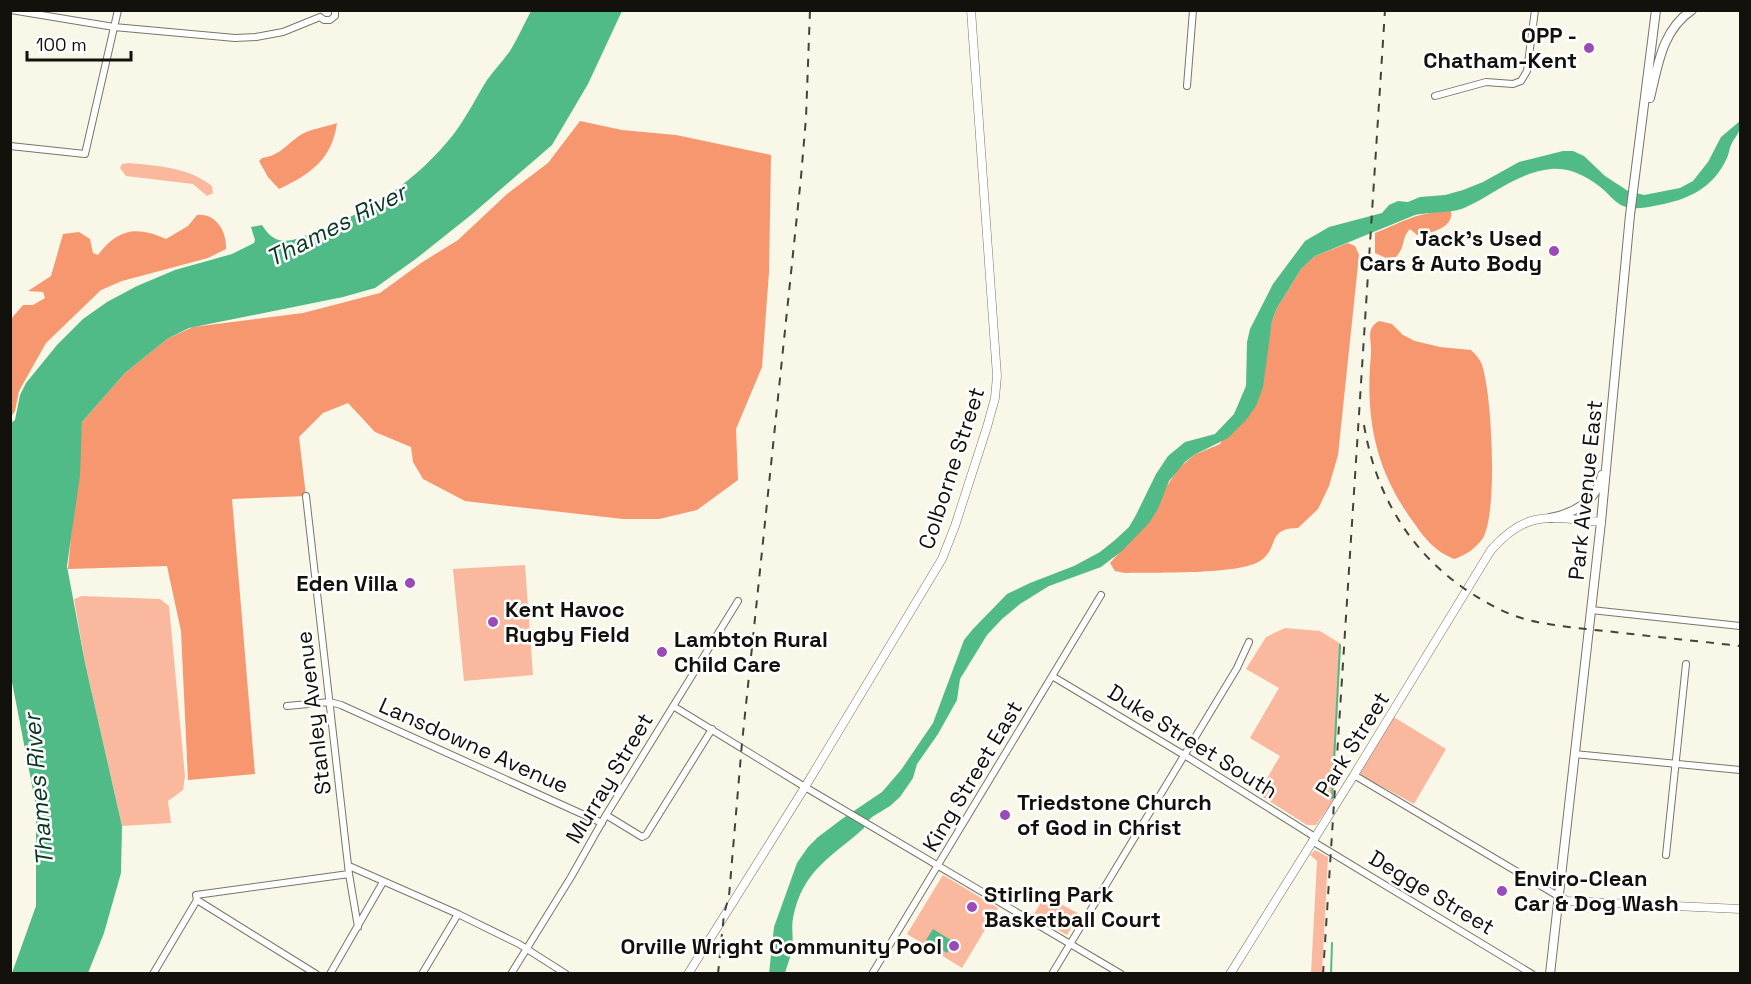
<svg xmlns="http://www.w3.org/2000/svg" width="1751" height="984" viewBox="0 0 1751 984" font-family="'Space Grotesk',sans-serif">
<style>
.green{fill:#fab99f}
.forest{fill:#f69770}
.water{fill:#50bb87}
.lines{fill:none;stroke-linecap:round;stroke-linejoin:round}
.stream{stroke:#50bb87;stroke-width:2}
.minor-casing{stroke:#787669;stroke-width:8}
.tertiary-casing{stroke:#787669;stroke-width:9}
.secondary-casing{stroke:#787669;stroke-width:10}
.minor{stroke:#fff;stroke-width:6}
.tertiary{stroke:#fff;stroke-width:8}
.secondary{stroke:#fff;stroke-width:8}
.rail{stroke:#44433b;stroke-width:2;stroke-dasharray:8 8;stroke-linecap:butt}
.poi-dot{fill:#9b4aba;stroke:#fff;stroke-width:2}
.labels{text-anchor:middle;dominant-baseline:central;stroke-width:5;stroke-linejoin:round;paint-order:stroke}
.poi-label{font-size:22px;font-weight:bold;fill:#12110c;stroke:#fff;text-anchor:start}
.street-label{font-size:22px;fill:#12110c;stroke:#fff}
.water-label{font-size:24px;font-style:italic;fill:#0a3924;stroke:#fff}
</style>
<rect width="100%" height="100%" fill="#f9f7e7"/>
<path class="green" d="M129,163C158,166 188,167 212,186L213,193L207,196L193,184L126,176L120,168L122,164Z
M525,565L533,675L464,681L453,569Z
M82,596L160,599L169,606L185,776L183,790L168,801L171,823L122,826L85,663L74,599Z
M1285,628L1320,631L1341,644L1333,801L1316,825H1307L1258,794L1280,756L1250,738L1279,688L1246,669L1266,637Z
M1392,716L1446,749L1414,804L1362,776L1360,772Z
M1315,850L1328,857L1322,973H1311L1317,861L1310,855Z
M943,875L998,908L962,968L907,934Z
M1045,895L1079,914L1067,935L1033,916Z"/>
<path class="forest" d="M580,121L622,130L676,135L771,155L769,272L762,367L736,429L738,480L697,510L659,519H623L465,501L423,479L413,462L411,447L375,432L348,403L323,413L299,437L306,496L232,499L255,774L188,780L181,631L167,566L68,569L82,422L125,373L167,339L193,327L303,313L380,293L421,263L458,240L507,194L548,163Z
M337,123C332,159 311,174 279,189L268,177L259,161L262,158C279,156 286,145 299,136C309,129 326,127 337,123Z
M1451,211C1454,228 1431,233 1417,235L1410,229C1401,238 1406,246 1396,257L1386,258L1375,253V233C1405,221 1416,212 1451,211Z
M197,215C216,213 227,232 226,249L208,258L122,281L101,290L46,343L19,391L15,411L11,417L10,342L12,338L11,319L23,305H33L45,298L43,292L28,291L51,276L63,234L79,232L90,239L93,253L98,255C118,228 137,226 166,239L188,226Z
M1348,243L1355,246L1359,255L1338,455L1329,486L1318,509L1298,528C1266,528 1280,548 1260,561C1238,575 1155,572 1125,573L1115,571L1110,563L1158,509L1162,494L1177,470L1194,455L1220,444L1266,359L1272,321L1277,308L1301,269L1315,256Z
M1379,321L1392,324L1403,335L1415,341L1440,347L1471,350C1476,355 1480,359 1482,365C1492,394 1498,512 1483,538C1475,549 1466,555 1454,559C1436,552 1425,539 1414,523C1375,470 1365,418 1371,354C1372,340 1365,329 1379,321Z"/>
<path class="water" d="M531,11H622L588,84L552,145L471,215L417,258L375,288L343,297L189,328L167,339L125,373L82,422L80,475L67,566L85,663L122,826L121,873L104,933L88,973H12L36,906V806L11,677V423L15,420L20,395L26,383L57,345L83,319L107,302L137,286L175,270L232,254L254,243L255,240L251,227L262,225C277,250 294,240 317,231C370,212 418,179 453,135C466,118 476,98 487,80C494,70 503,61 510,51C518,38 524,24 531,11Z
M1740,121C1740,135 1737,133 1731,145C1729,149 1729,154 1727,158C1712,190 1687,200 1654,206C1645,208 1632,210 1623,206C1616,203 1610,196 1605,191C1590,178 1572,167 1551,169C1518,172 1493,195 1464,208C1454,213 1428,212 1415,215L1315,256L1301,269L1277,308L1272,321L1263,387L1256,406L1246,420L1228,438L1194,455L1185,462L1169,481L1158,509L1149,523L1122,551L1101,567L1049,586L1020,604L1002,619L987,635L960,679L957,700L938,734L917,764L913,778L900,797L890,806L872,817L864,825V828C831,858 803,869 793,918C791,929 794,940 792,951C790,958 787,966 785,973L769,974L774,927L797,863L808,847L818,837L842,819L882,792L901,770L933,723L964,640L973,629L1007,594L1030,583L1074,566L1100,552L1115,540L1129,527L1136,515L1156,474L1168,456L1185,442L1215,434L1234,414L1246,386L1247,342L1250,329L1273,284L1305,241L1329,227L1382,213L1389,205L1398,201L1408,202L1420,197L1445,195L1463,190L1483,182L1519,162L1563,151H1573L1584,156L1605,176L1628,191L1644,195L1680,188L1693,181L1708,162L1721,137Z
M933,929L954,942L947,953L926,940Z"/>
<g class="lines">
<path class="stream" d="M1332,798L1340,645
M1331,974L1332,943"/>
<defs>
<path id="minor" d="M11,10L114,27L235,38L256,37L283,32L320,17
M320,17L324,20H330L335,16V10
M1187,86L1193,10
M1435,96L1486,82L1513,84L1521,81L1527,71L1535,10
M10,146L85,154L118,10
M306,496L349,874L358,927
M1591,610L1740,626
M1052,676L1189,758L1315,837
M287,706L330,702L341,705L602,823
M673,706L805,787L1121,974
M1574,754L1740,770
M1354,775L1558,896
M606,815L642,837L646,835L712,729
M1312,841L1532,974
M1666,855L1686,664
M349,866L458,914L519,944L566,974
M197,900L316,974
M153,974L197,900L196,895L349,874
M330,974L383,882
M422,974L458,914
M511,974L571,877L606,815L738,601
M872,974L1101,595
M1052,974L1237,668L1249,642"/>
<path id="tertiary" d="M1558,896L1567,901L1740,909
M688,974L805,787L942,559L955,526L987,427L995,398L997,376L971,10
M1230,974L1354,775L1491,550C1528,508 1551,518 1601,522"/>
<path id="secondary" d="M1650,98C1658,65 1662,30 1692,10
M1550,518C1573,514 1597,501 1602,475
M1550,974L1601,522L1630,215L1656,10"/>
</defs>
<use href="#minor" class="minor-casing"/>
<use href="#tertiary" class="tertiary-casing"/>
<use href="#secondary" class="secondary-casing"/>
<use href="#minor" class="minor"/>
<use href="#tertiary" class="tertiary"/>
<use href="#secondary" class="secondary"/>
<path class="rail" d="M1364,425C1376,497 1412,556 1474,595C1493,607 1515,618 1537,622C1562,627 1588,629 1614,632C1656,637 1698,641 1740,646
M718,974L724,914L729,896L742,743L801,177L806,118L810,10
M1323,974L1385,10"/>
</g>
<g class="poi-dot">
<circle cx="1589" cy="48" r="6"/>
<circle cx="1554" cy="251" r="6"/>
<circle cx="410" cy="583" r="6"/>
<circle cx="493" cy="622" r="6"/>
<circle cx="662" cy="652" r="6"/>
<circle cx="1005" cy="815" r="6"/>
<circle cx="1502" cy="891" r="6"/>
<circle cx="972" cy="907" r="6"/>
<circle cx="954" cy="946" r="6"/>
</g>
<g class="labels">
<g class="poi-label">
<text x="1577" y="35" text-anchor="end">OPP -<tspan x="1577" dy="25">Chatham-Kent</tspan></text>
<text x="1542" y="238" text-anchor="end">Jack's Used<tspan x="1542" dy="25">Cars &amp; Auto Body</tspan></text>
<text x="398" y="583" text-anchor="end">Eden Villa</text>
<text x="505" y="609">Kent Havoc<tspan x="505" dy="25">Rugby Field</tspan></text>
<text x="674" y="639">Lambton Rural<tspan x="674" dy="25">Child Care</tspan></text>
<text x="1017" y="802">Triedstone Church<tspan x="1017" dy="25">of God in Christ</tspan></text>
<text x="1514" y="878">Enviro-Clean<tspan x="1514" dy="25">Car &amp; Dog Wash</tspan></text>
<text x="984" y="894">Stirling Park<tspan x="984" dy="25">Basketball Court</tspan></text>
<text x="942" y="946" text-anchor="end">Orville Wright Community Pool</text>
</g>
<g class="street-label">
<text transform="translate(951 468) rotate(-72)">Colborne Street</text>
<text transform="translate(1585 490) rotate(-84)">Park Avenue East</text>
<text transform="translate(313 713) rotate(-97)">Stanley Avenue</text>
<text transform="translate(1193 741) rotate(32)">Duke Street South</text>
<text transform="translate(1352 744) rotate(-58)">Park Street</text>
<text transform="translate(474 745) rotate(24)">Lansdowne Avenue</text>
<text transform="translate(972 776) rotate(-59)">King Street East</text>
<text transform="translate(609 778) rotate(-59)">Murray Street</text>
<text transform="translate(1432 892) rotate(31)">Degge Street</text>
</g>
<g class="water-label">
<text transform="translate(336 225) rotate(-27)">Thames River</text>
<text transform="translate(38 790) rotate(-95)">Thames River</text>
</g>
</g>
<rect width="1751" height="984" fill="none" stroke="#12110c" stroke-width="24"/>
<path d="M27 51v9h104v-9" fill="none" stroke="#12110c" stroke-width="3"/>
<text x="36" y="51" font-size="18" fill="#12110c" stroke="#ffffff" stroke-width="4.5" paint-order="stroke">100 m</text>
</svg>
